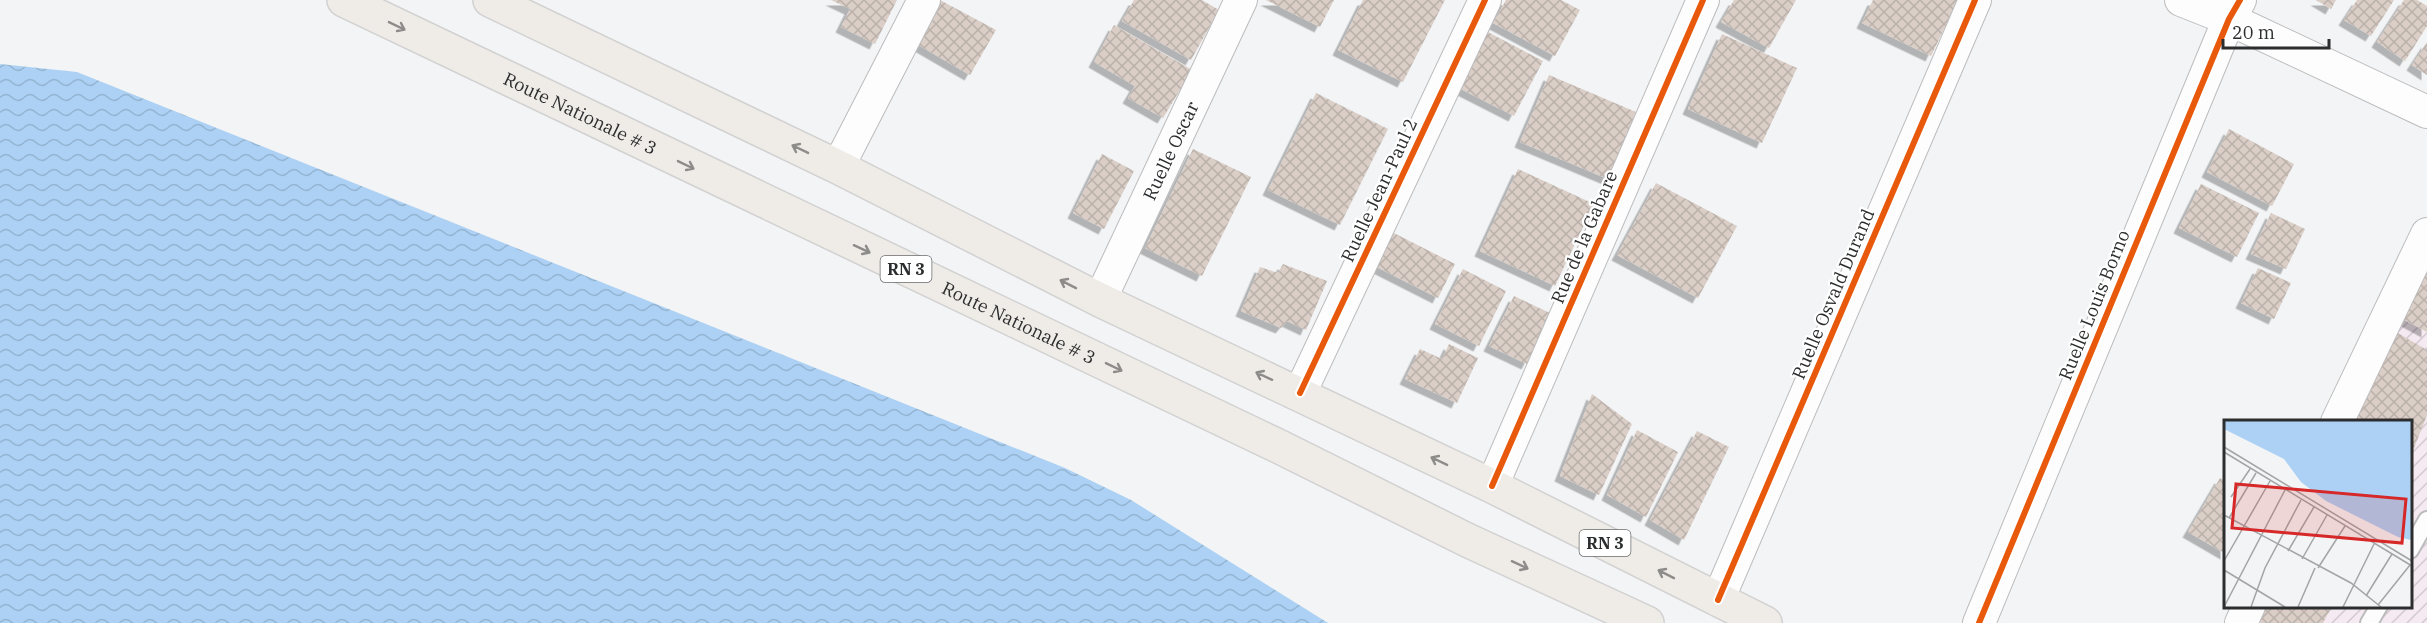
<svg xmlns="http://www.w3.org/2000/svg" width="2427" height="623" viewBox="0 0 2427 623" font-family="'IBM Plex Serif',serif">
<style>
.industrial{fill:url(#industrial-furrows)}
.water{fill:url(#water-waves)}
.building{fill:url(#building-cross-hatch);filter:url(#shadow)}
.lines{fill:none;stroke-linecap:round;stroke-linejoin:round}
.lane-casing{stroke:#bcbcbd;stroke-width:20}
.street-casing{stroke:#bcbcbd;stroke-width:34}
.primary-casing{stroke:#d1d1d1;stroke-width:36}
.lane{stroke:#fdfdfe;stroke-width:16}
.street{stroke:#fdfdfe;stroke-width:32}
.primary{stroke:#efebe7;stroke-width:33}
.cycleway-casing{stroke:#fff;stroke-width:10}
.cycleway{stroke:#e8590c;stroke-width:6}
.oneway{stroke:#8e8c8a}
.labels{text-anchor:middle;dominant-baseline:central;stroke-width:4.5;stroke-linejoin:round;paint-order:stroke}
.shield{fill:#fff;stroke:#6b6c6d;stroke-width:1.5}
.shield-label{font-size:16px;font-weight:bold;fill:#2c2d2e}
.street-label{font-size:18px;fill:#2c2d2e;stroke:#fff}
.inset-road{fill:none;stroke:#a3a4a5;stroke-width:1.5}
.view{fill:#d62828;fill-opacity:0.15;stroke:#d62828;stroke-width:3}
.inset-edge{fill:none;stroke:#2c2d2e;stroke-width:3}
</style>
<defs>
<pattern id="industrial-furrows" width="10" height="10" patternUnits="userSpaceOnUse" patternTransform="scale(1.5)"><rect width="10" height="10" fill="#f6eaf2"/><path d="M-1 1l2-2M0 10L10 0M9 11l2-2" fill="none" stroke="#d3c9d0"/></pattern>
<pattern id="water-waves" width="16" height="10" patternUnits="userSpaceOnUse" patternTransform="scale(1.5)"><rect width="16" height="10" fill="#acd1f4"/><path d="M0 5q4-4 8 0t8 0" fill="none" stroke="#94b4d2"/></pattern>
<pattern id="building-cross-hatch" width="8" height="8" patternUnits="userSpaceOnUse" patternTransform="scale(1.5)"><rect width="8" height="8" fill="#dacec7"/><path d="M0 0l8 8M0 8l8-8" fill="none" stroke="#bbb1ab"/></pattern>
<filter id="shadow"><feDropShadow dx="-5.5" dy="5.5" stdDeviation="0" flood-color="#0004"/></filter>
</defs>
<rect width="100%" height="100%" fill="#f3f4f5"/>
<path class="industrial" d="M2427,258V623H2251L2259,607L2410,606V422H2348Z"/>
<path class="water" d="M0,64L77,72L1065,468L1131,500L1328,623H0Z"/>
<path class="building" d="M831,0H897L875,44L841,27L850,9Z
M940,0L996,30L970,75L915,43Z
M1134,0H1202L1219,10L1191,60L1122,21Z
M1266,0H1334L1320,27Z
M1363,0H1445L1403,82L1338,50Z
M1506,0H1561L1580,10L1555,56L1493,23Z
M1734,0H1796L1769,48L1721,22Z
M1873,0H1958L1931,56L1862,23Z
M2316,0H2336L2331,9Z
M2357,0H2394L2371,36L2344,20Z
M2404,0H2417L2427,6V26L2405,61L2377,42Z
M1114,25L1192,70L1163,118L1128,98L1135,86L1094,62Z
M1486,31L1543,61L1514,116L1457,87Z
M1722,34L1797,68L1762,143L1688,109Z
M2427,42V75L2412,65Z
M1549,75L1636,112L1608,179L1520,142Z
M1316,93L1388,129L1340,225L1268,190Z
M2229,129L2294,164L2272,206L2207,172Z
M1193,149L1251,177L1202,276L1145,248Z
M1102,154L1134,171L1104,229L1073,213Z
M1518,169L1594,204L1555,286L1480,251Z
M1656,183L1737,226L1698,298L1617,255Z
M2201,184L2259,213L2237,257L2179,228Z
M2271,213L2305,229L2286,269L2251,254Z
M1384,228L1455,264L1438,298L1367,262Z
M1283,264L1327,281L1306,330L1287,321L1281,328L1241,311L1260,267L1278,273Z
M2258,268L2291,283L2274,319L2241,303Z
M1463,269L1506,291L1479,346L1435,324Z
M2427,272V332L2403,319Z
M1514,296L1552,314L1527,364L1489,346Z
M2391,329L2427,350V415L2411,456L2410,422H2349Z
M1449,344L1478,358L1457,403L1405,379L1420,349L1442,359Z
M1592,394L1632,424L1599,495L1560,476Z
M1637,430L1678,452L1646,517L1607,495Z
M1697,431L1729,447L1684,540L1650,520Z
M2220,478L2226,482V554L2188,532Z
M2254,606H2332L2323,623H2252Z"/>
<g class="lines">
<defs>
<path id="lane" d="M2410,550L2427,520
M2369,623L2379,606"/>
<g id="street">
<path d="M2181,0L2229,19L2427,112"/>
<path d="M838,167L924,0"/>
<path id="s1" d="M1100,300L1241,0"/>
<path d="M1300,393L1485,0"/>
<path d="M2337,422L2427,234"/>
<path d="M1492,486L1703,0"/>
<path d="M1718,600L1975,0"/>
<path d="M1979,623L2229,19L2240,0"/>
<path d="M2241,623L2249,606"/>
</g>
<g id="primary">
<path id="s2" d="M344,0L1278,446L1467,540L1647,623"/>
<path d="M490,0L838,167L1100,300L1492,486L1765,623"/>
</g>
</defs>
<use href="#lane" class="lane-casing"/>
<use href="#street" class="street-casing"/>
<use href="#primary" class="primary-casing"/>
<use href="#lane" class="lane"/>
<use href="#street" class="street"/>
<use href="#primary" class="primary"/>
<defs>
<path id="cycleway" d="M1300,393L1485,0
M1492,486L1703,0
M1718,600L1975,0
M1979,623L2229,19L2240,0"/>
</defs>
<use href="#cycleway" class="cycleway-casing"/>
<use href="#cycleway" class="cycleway"/>
</g>
<defs><path id="oneway-shaft" d="M-6 0H5M1.5-3L5.5 0L1.5 3" fill="none" stroke-width="1.6" stroke-linecap="round" stroke-linejoin="round" transform="scale(1.5)"/></defs>
<g class="oneway">
<use href="#oneway-shaft" transform="translate(397 26) rotate(26)"/>
<use href="#oneway-shaft" transform="translate(800 149) rotate(-154)"/>
<use href="#oneway-shaft" transform="translate(686 165) rotate(26)"/>
<use href="#oneway-shaft" transform="translate(862 249) rotate(25)"/>
<use href="#oneway-shaft" transform="translate(1068 284) rotate(-153)"/>
<use href="#oneway-shaft" transform="translate(1114 367) rotate(26)"/>
<use href="#oneway-shaft" transform="translate(1264 376) rotate(-155)"/>
<use href="#oneway-shaft" transform="translate(1439 461) rotate(-154)"/>
<use href="#oneway-shaft" transform="translate(1520 565) rotate(25)"/>
<use href="#oneway-shaft" transform="translate(1666 574) rotate(-153)"/>
</g>
<g class="labels">
<g class="shield">
<rect x="880.5" y="256" width="51" height="26" rx="4.5"/>
<rect x="1579.5" y="530" width="51" height="26" rx="4.5"/>
</g>
<g class="shield-label">
<text x="906" y="269">RN 3</text>
<text x="1605" y="543">RN 3</text>
</g>
<g class="street-label">
<text stroke="none"><textPath href="#s2" startOffset="262">Route Nationale # 3</textPath></text>
<text stroke="none"><textPath href="#s1" startOffset="165">Ruelle Oscar</textPath></text>
<text transform="translate(1379 190) rotate(-65)">Ruelle Jean-Paul 2</text>
<text transform="translate(1584 237) rotate(-67)">Rue de la Gabare</text>
<text transform="translate(1833 294) rotate(-67)">Ruelle Osvald Durand</text>
<text transform="translate(2094 305) rotate(-68)">Ruelle Louis Borno</text>
<text stroke="none"><textPath href="#s2" startOffset="748">Route Nationale # 3</textPath></text>
</g>
</g>
<g transform="translate(2224 420)">
<rect width="188" height="188" fill="#f3f4f5"/>
<path d="M0,1H187V120L174,117L102,81L77,62L60,39L0,9Z" fill="#acd1f4"/>
<path class="inset-road" d="M0,27L188,141M0,32L188,146M7,77L26,49M0,95L127,163L157,187M5,98L32,53M64,131L90,87M78,139L103,95M0,141L46,61M94,148L121,106M0,150L61,187M142,176L168,134M154,185L186,145M0,187L61,70M27,187L41,148L77,80M74,187L91,148M119,187L150,124"/>
<path class="view" d="M12,64L182,79L178,123L8,108Z"/>
<rect width="188" height="188" class="inset-edge"/>
</g>
<path d="M2223 39v9h106v-9" fill="none" stroke="#2c2d2e" stroke-width="3"/>
<text x="2232" y="39" font-size="18" fill="#2c2d2e" stroke="#ffffff" stroke-width="4.5" paint-order="stroke">20 m</text>
</svg>
